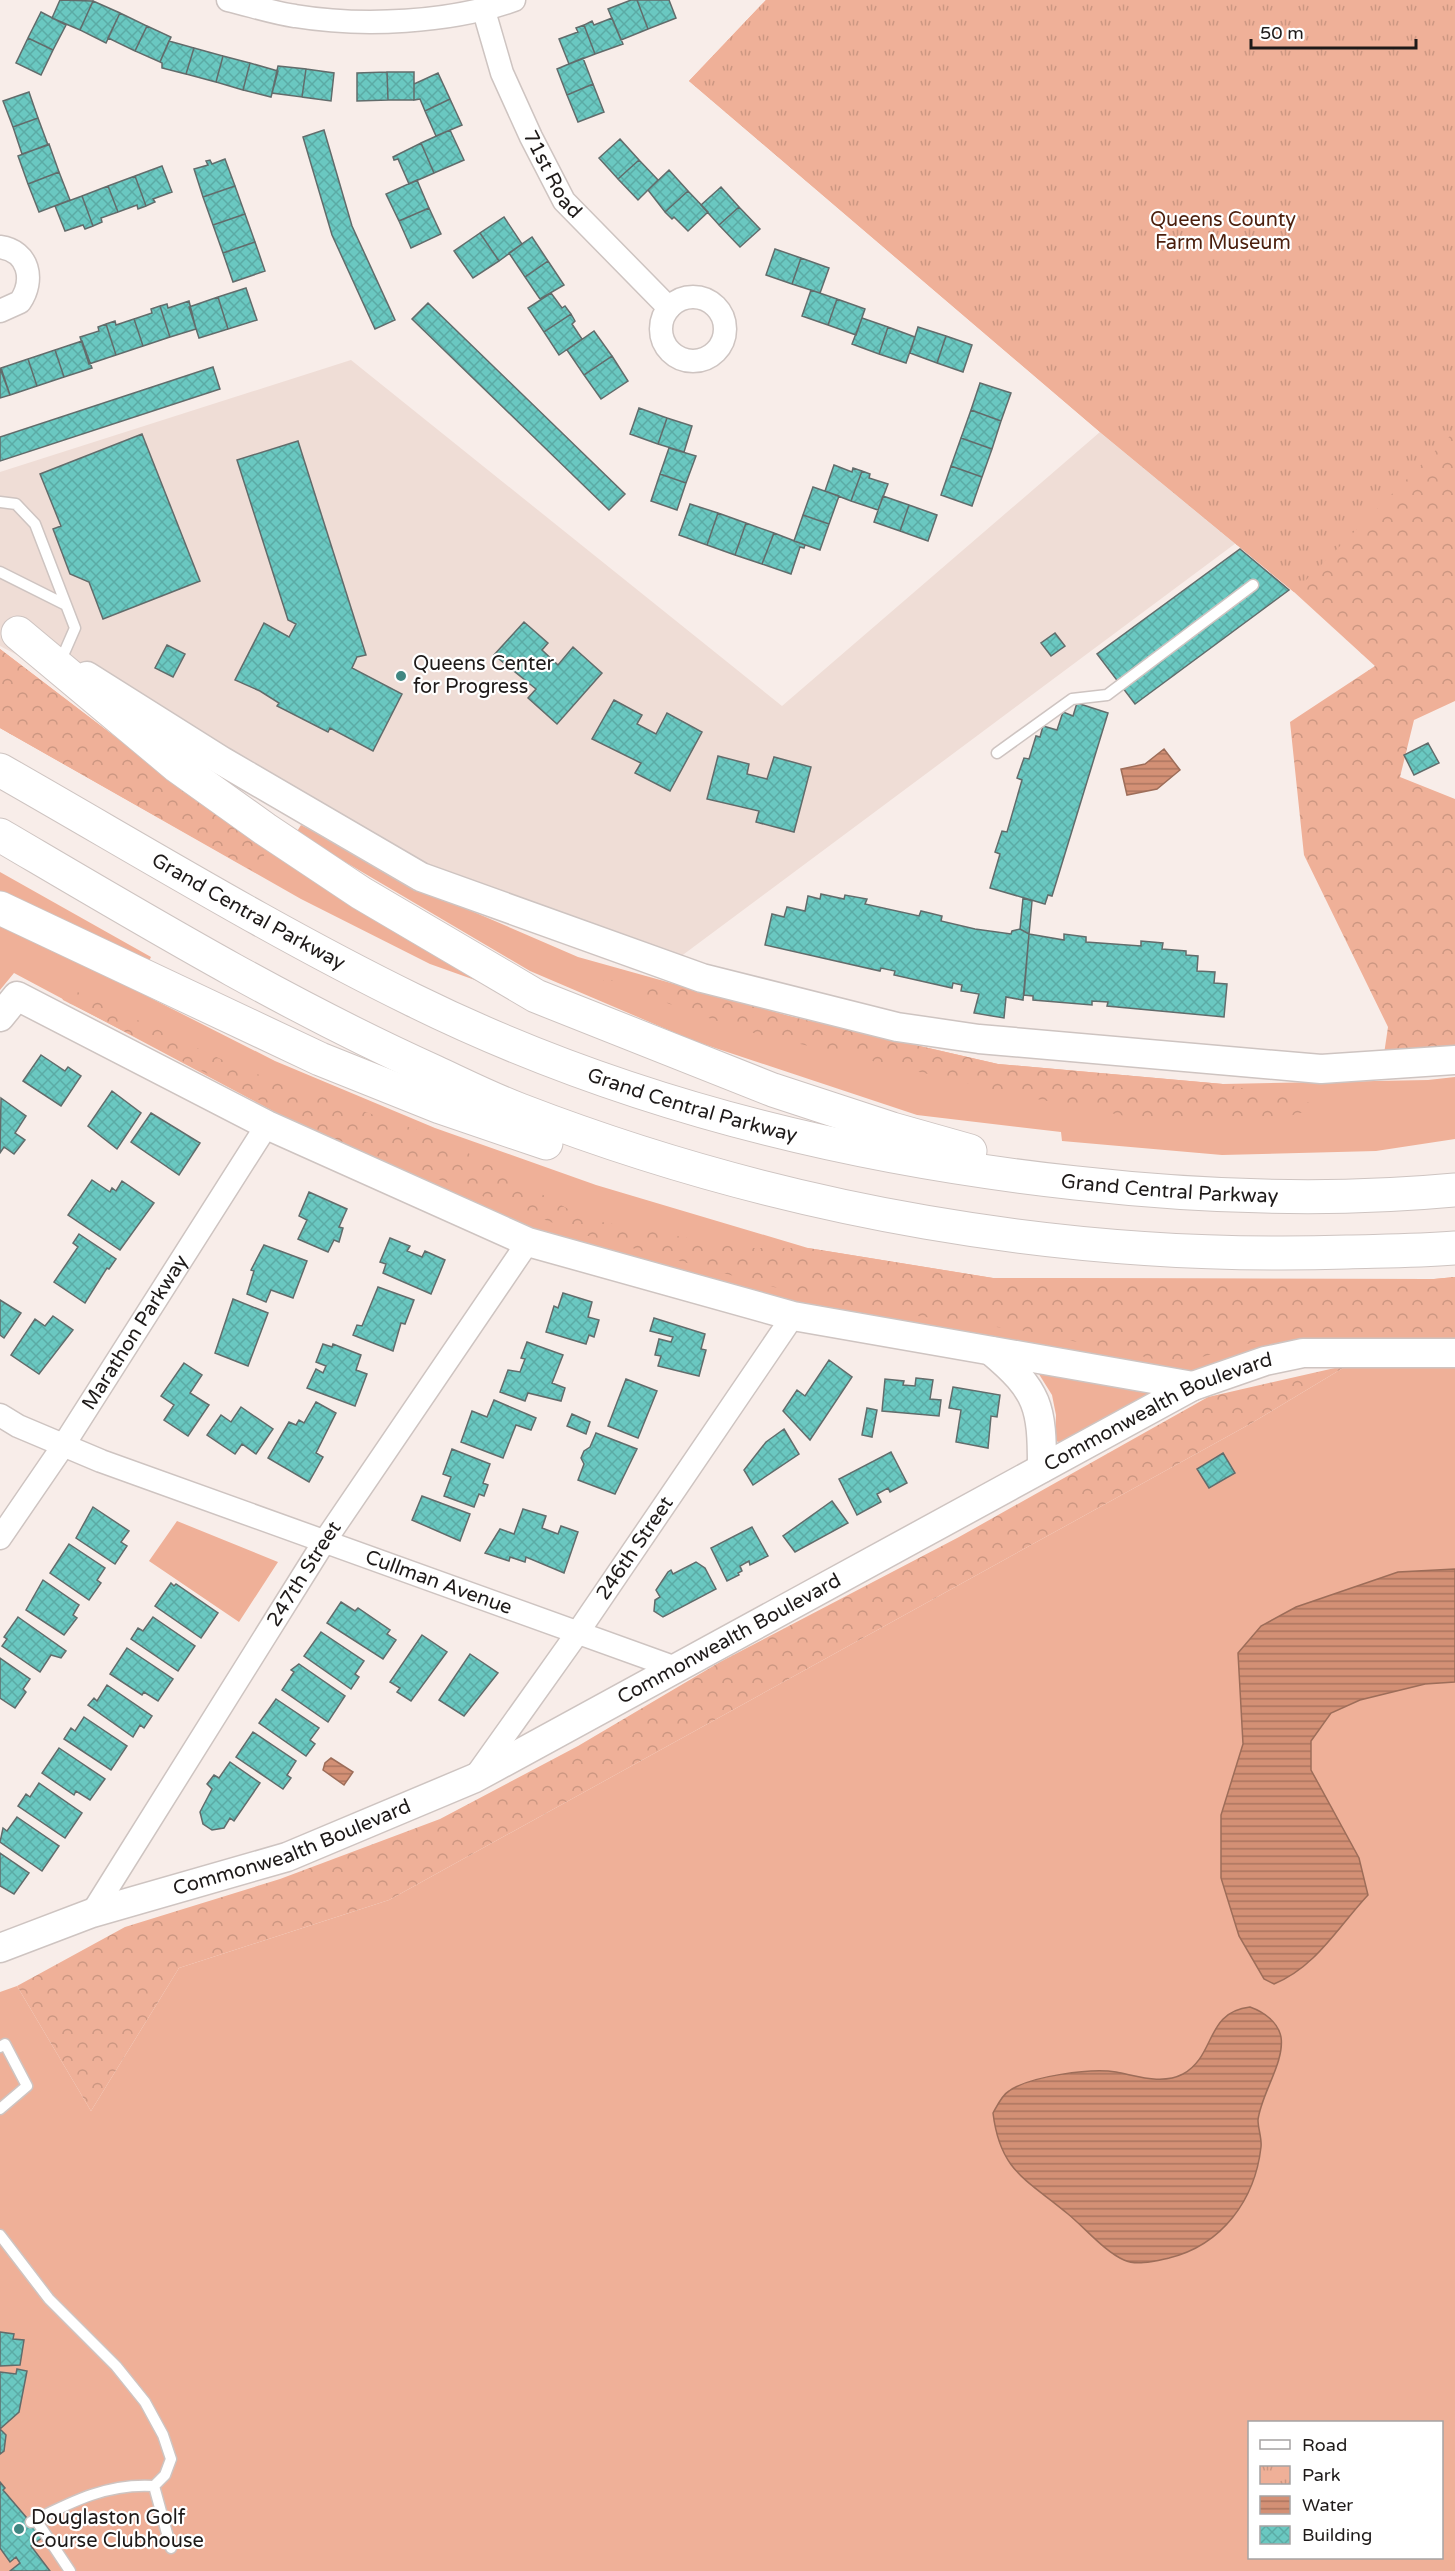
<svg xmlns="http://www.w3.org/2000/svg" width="1455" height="2571" viewBox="0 0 1455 2571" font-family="'Varela Round',sans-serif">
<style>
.built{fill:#efddd6}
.grass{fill:#efb098;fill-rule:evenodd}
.forest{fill:url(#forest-crowns)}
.park{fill:url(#park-tufts)}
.water{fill:url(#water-rules);stroke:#9d6d59;stroke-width:1.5}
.building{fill:url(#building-cross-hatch);stroke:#626c6b;stroke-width:1.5}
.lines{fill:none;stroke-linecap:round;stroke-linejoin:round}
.service-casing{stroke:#cec4c1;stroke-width:13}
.minor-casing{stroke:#cec4c1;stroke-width:25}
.tertiary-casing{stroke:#cec4c1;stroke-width:31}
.motorway-casing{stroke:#cec4c1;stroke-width:35}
.service{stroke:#fff;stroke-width:10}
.minor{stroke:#fff;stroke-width:22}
.tertiary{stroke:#fff;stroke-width:28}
.motorway{stroke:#fff;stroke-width:33}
.poi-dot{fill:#408782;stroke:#fff;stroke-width:2}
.labels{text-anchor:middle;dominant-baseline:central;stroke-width:4.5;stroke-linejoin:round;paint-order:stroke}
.street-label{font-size:20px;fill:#1e1a19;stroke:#fff}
.park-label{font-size:20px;fill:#4b1f0d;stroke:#fff}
.poi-label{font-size:20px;fill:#1e1a19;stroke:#fff;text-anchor:start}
</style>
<defs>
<pattern id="forest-crowns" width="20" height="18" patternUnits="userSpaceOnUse" patternTransform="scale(1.5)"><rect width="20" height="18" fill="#efb098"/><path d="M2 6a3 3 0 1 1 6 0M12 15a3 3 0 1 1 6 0" fill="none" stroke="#cc9782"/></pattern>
<pattern id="park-tufts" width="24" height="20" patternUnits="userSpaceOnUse" patternTransform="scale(1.5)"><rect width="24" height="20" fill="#efb098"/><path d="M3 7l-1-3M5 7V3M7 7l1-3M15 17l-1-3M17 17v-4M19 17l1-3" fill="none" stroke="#cc9782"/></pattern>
<pattern id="water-rules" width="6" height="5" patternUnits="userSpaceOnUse" patternTransform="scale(1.5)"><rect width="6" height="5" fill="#d39075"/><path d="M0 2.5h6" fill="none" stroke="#ab755f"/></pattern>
<pattern id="building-cross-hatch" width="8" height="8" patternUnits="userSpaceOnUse" patternTransform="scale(1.5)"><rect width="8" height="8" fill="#6ac8c1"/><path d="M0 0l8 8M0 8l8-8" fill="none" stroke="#5baba5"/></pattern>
</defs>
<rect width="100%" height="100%" fill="#f8ede9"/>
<path class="built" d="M351,360L782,706L1100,432L1236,543L676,960L401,856L0,646V472Z"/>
<path class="grass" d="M0,649L156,768L523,997L430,964L301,899L0,728Z
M301,825L453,903L578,957L789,1016L998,1064L1223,1084L1428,1080L1455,1077V1139L1376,1151L1222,1155L1062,1141L1061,1132L917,1115L694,1041L530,971L296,833Z
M0,872L151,957L147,965L0,902Z
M0,926L34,939L275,1061L435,1128L596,1185L808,1248L993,1278L1434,1279L1455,1277V1339L1332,1338L1292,1340L1203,1370L1171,1371L789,1305L536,1230L331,1142L14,973L0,990Z
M1455,1364V2571H0V1992L17,1986L91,2111L179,1968L389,1900L1250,1424L1348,1365ZM1250,2422H1442V2558H1250Z
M1037,1371L1148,1393L1149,1398L1063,1443L1055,1441L1056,1415L1052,1395Z
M177,1521L278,1562L239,1622L149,1561Z"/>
<path class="forest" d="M766,0H1455V701L1414,720L1400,777L1455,799V1046L1384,1054L1388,1027L1304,855L1290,722L1375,666L1294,592L1100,432L689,81Z
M0,649L156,768L256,832L265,852L258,874L0,728Z
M603,980L679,985L789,1016L998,1064L1223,1084L1325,1106L1265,1123L1136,1118L1021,1096L745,1031Z
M54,981L240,1068L443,1139L586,1219L741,1248H808L993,1278L1434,1279L1455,1277V1333L1289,1332L1202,1357L1172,1363L1032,1332L839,1305L585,1235L343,1143L63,1000Z
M1348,1365L1250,1424L389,1900L179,1968L91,2111L17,1986L125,1927L280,1879L440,1819L578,1746L720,1662L959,1537L1208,1397Z"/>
<path class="park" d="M766,0H1455V431L1294,592L1100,432L689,81Z"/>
<path class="water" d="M1164,749L1180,770L1157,789L1127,795L1121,769L1145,764Z
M1455,1569V1682L1425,1684L1360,1700L1331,1713L1311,1741V1770L1359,1858L1368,1895C1338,1927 1316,1967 1274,1984L1264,1979L1239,1936L1221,1878V1815L1243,1744L1238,1653L1261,1626L1296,1607L1398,1572Z
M331,1758L353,1772L344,1785L323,1770L325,1763Z
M1250,2007C1264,2012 1278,2022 1281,2037C1285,2062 1261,2094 1258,2120C1258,2129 1262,2138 1261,2147C1255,2200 1222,2245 1169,2258C1155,2261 1137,2266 1124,2260C1105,2252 1084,2227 1068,2214C1026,2179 1000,2171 993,2113C997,2106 1002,2095 1009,2091C1030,2076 1091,2068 1116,2072C1138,2076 1162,2085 1183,2074C1216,2056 1205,2012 1250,2007Z"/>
<path class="building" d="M60,0L93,1L80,30L52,18Z
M631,0H637L648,29L621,40L608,9Z
M637,0H669L676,18L648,29Z
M93,1L120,13L106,43L80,30Z
M41,12L66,25L53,50L28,38Z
M120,13L147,26L135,51L108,38Z
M612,18L623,44L595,54L584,25L592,21L594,25Z
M584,25L595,54L569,64L559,39L578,32L576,28Z
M147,26L171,37L160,62L135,51Z
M28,38L53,50L41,75L16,63Z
M169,41L194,48L186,74L162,68V63L160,62Z
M194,48L223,56L216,82L186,74Z
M223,56L250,63L243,90L216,82Z
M583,58L593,84L567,95L557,69Z
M250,63L278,71L271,97L243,90Z
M278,66L306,69L302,97L272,93Z
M306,69L334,73L331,101L302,97Z
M387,72L388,100L357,101V73Z
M387,72H414V100H388Z
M438,73L450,99L425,111L420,99L414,100V84Z
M593,84L604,112L578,122L567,95Z
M29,92L38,118L13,127L3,101Z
M450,99L462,125L436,136L425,111Z
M38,118L48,145L22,154L13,127Z
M324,130L352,226L395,320L375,329L332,235L303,137Z
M450,130L464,160L434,173L421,143Z
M620,139L639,160L618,179L599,158Z
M421,143L434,173L409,184L398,159L394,160L393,157Z
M49,144L59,172L28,184L18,156Z
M225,159L235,186L203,197L194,169L208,165L206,161L210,160L212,164Z
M639,160L658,180L638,200L618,179Z
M162,166L172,192L153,199L155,202L146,206L135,176Z
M669,170L688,191L665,212L648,190Z
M59,172L70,200L39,212L28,184Z
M135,176L146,206L138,209L137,205L118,212L108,186Z
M417,180L429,208L399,221L386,194Z
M108,186L118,212L101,218L102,222L93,226L82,196Z
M235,186L245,214L213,225L203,197Z
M721,187L739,207L719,225L701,205Z
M688,191L708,212L688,231L674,217L672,219L665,212Z
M82,196L93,226L85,229L83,225L65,231L55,206Z
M739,207L760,229L740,247L719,225Z
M429,208L441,234L411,248L399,221Z
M245,214L255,242L223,253L213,225Z
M504,217L522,244L499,261L480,233Z
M480,233L499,261L473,278L454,251Z
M532,237L548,261L525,277L509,253Z
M255,242L265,271L233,282L223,253Z
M775,249L801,258L792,284L766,275Z
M801,258L829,268L820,293L792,284Z
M548,261L564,285L540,299L525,277Z
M246,288L257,320L228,329L218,297Z
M811,290L837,299L828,325L802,316Z
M551,293L562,308L565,306L571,314L544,332L528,308Z
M218,297L228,329L199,338L189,307Z
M837,299L865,309L856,335L828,325Z
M189,301L196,329L170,337L160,306L167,304L168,308Z
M428,303L625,494L609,510L412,319Z
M160,306L170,337L143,346L134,319L152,313L151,309Z
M571,314L575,321L572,324L582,339L559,355L544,332Z
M862,318L888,327L879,354L852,344Z
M134,319L143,346L116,355L106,324L115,321L116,325Z
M106,324L116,355L89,364L80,337L99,331L98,327Z
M888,327L915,337L906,363L879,354Z
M918,327L946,336L937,363L910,353Z
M594,331L612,356L584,375L567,350Z
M946,336L972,345L963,372L937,363Z
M82,341L92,368L64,377L55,350Z
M55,350L64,377L37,386L28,359Z
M612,356L628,381L601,399L584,375Z
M28,359L37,386L10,395L1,368Z
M213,367L220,389L0,461V437Z
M0,368L10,395L0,398Z
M980,383L1011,393L1001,421L971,410Z
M639,408L667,418L658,444L630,434Z
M971,410L1001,421L992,449L961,438Z
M667,418L692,426L684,452L658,444Z
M142,434L200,581L103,619L89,582L70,574L53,529L61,526L40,474Z
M961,438L992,449L982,477L951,466Z
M298,441L366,655L357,657L352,668L402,694L373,751L330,728L328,732L277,706L279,703L260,691L235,680L264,623L289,637L296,624L288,620L237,460Z
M669,448L696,456L686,483L660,474Z
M834,465L852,472L853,468L862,471L851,501L825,491Z
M951,466L982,477L972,506L941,495Z
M862,471L870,474L869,478L888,484L878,510L851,501Z
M660,474L686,483L677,510L651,501Z
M813,487L839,496L829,524L803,515Z
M883,496L909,505L900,531L874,522Z
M690,504L718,513L707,545L679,535Z
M909,505L937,515L928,541L900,531Z
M718,513L746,523L735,555L707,545Z
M803,515L829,524L820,550L794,541Z
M746,523L774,533L762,564L735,555Z
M774,533L805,545L804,548L800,547L791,574L762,564Z
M1240,549L1289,590L1135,704L1097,654Z
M524,622L548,643L542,650L558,665L573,647L602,673L557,724L528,698L536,689L494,655Z
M1055,633L1065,646L1051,656L1041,643Z
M167,645L185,654L173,677L155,668Z
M614,700L642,715L637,724L656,734L667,713L702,732L670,791L635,773L641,763L592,739Z
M1077,703L1108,713L1052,896L1048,895L1045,904L990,888L1000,854L995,852L1002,831L1007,832L1022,780L1017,778L1024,758L1029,759L1036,736L1040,737L1043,726L1057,730L1063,712L1073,716Z
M1428,743L1439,763L1414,775L1404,755Z
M718,756L749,764L747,774L767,779L774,757L811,767L794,832L756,822L759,811L707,799Z
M821,894L844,899L845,895L867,899L865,904L919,916L921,911L942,916L941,921L975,929L1011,934L1012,931L1020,929L1029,934L1023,1000L1006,997L1004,1018L974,1013L979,994L961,991L962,985L953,983L952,988L894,975L895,971L881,968L880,971L765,945L772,914L784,917L787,907L805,911L808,896L820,899Z
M1023,898L1032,901L1029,934L1020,929Z
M1029,934L1064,940V934L1086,937V942L1141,946V941L1163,943L1162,949L1186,951V955L1198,956L1197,971L1215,972L1214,983L1227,984L1224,1017L1107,1006L1108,1002L1092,1001V1005L1033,1000V996L1024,995Z
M41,1055L65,1071L68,1067L81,1076L61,1106L23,1081Z
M112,1091L141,1113L117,1149L88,1126Z
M1,1098L26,1116L15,1133L25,1140L14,1154L4,1147L0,1153Z
M151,1113L200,1143L179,1175L131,1142Z
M92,1180L110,1192L112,1188L116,1191L122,1181L154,1203L120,1250L68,1215Z
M309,1192L347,1209L339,1227L343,1228L339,1242L334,1240L328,1252L298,1239L307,1220L299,1216Z
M79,1234L116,1259L109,1269L107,1268L85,1303L54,1282L78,1247L73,1243Z
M390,1238L410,1246L407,1251L422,1257L425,1251L445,1260L431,1294L383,1273L386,1264L380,1262Z
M264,1245L307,1261L293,1298L271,1290L266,1302L247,1294L254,1271L251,1270Z
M378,1287L414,1300L405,1324L401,1323L393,1351L353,1335L357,1325L362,1326Z
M563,1293L592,1302L588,1317L599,1320L594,1337L589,1335L586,1344L546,1332L554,1306L558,1308Z
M233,1299L268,1313L248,1366L215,1353Z
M0,1300L21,1313L4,1338L0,1335Z
M53,1316L73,1330L39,1374L11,1355L35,1319L45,1326Z
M654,1318L705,1334L701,1349L706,1350L699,1376L658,1366L661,1356L655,1355L659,1339L671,1342L673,1337L650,1331Z
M527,1342L563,1355L552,1383L565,1388L561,1401L528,1393L525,1401L500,1392L508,1370L520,1372L525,1359L521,1358Z
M323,1344L332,1347L333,1344L361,1355L356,1370L367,1374L355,1406L307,1388L316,1369L323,1373L326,1366L316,1362Z
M829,1360L852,1377L810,1440L783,1411L797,1390L805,1396Z
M184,1363L202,1375L190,1393L209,1405L188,1436L164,1420L174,1405L161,1396Z
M916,1378L933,1380L930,1399L941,1400L939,1416L882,1411L885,1379L904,1381L903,1385L915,1386Z
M626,1379L657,1391L638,1438L608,1426Z
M953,1387L1000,1395L997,1417L991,1416L988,1448L956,1442L961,1410L949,1408Z
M494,1400L536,1418L531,1430L516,1425L503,1458L461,1442L472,1411L487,1417Z
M316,1402L336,1413L316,1453L323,1457L309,1482L268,1458L289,1422L296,1425L299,1420L304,1423Z
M241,1407L273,1429L256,1454L242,1444L235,1454L207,1435L221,1415L231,1422Z
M867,1408L877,1410L872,1437L862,1435Z
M572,1414L590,1422L586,1434L567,1426Z
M784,1429L799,1454L753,1485L744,1470L766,1442Z
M596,1433L637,1449L615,1494L578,1480L584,1464L581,1458L584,1451L590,1447Z
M452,1449L490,1464L483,1483L488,1485L484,1496L479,1494L474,1507L444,1496L451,1477L443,1474Z
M891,1452L907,1483L890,1492L888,1488L877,1494L881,1502L857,1515L839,1479Z
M1223,1453L1235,1473L1209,1488L1197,1469Z
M422,1496L470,1514L460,1541L412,1520Z
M832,1501L848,1523L795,1552L783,1536Z
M93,1507L129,1531L121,1542L127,1546L115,1564L76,1538Z
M523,1509L546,1516L542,1528L558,1534L561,1526L578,1532L564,1573L526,1557L525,1562L510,1557L509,1561L485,1553L500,1529L514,1534Z
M752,1527L768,1556L750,1565L749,1561L740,1566L742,1571L738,1573L739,1575L727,1581L711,1548Z
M69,1544L105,1568L97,1580L101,1583L89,1600L50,1573Z
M696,1562L705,1568L716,1589L663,1617L654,1611L655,1600L660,1597L656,1590L668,1572L671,1570L673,1574Z
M43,1580L79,1605L73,1615L77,1618L64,1635L26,1610Z
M171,1583L174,1586L176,1584L218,1613L201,1638L155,1606Z
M341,1602L355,1611L358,1608L390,1630L387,1634L396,1640L383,1659L327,1623Z
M18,1617L66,1651L61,1658L51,1655L40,1672L2,1646L7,1639L4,1637Z
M153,1617L195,1646L178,1671L131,1639L138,1628L143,1631Z
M321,1632L364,1661L355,1674L359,1677L351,1689L304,1656Z
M422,1635L447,1652L411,1701L397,1692L400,1688L390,1682Z
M127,1648L173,1679L158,1701L144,1692L142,1695L110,1674Z
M470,1654L498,1673L464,1716L439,1700Z
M0,1658L30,1679L23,1689L26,1692L15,1708L0,1698Z
M299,1664L345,1696L328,1722L282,1690L294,1672L291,1670Z
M107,1685L152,1716L144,1728L140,1725L133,1737L88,1705L94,1698L97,1701Z
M276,1699L319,1728L310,1740L315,1744L306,1756L259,1723Z
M84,1717L127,1746L111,1770L64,1739L71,1728L75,1731Z
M253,1732L296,1761L287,1775L291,1778L283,1789L236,1757Z
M59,1748L105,1779L90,1800L76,1791L74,1795L42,1773Z
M230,1762L260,1783L234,1821L230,1818L224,1828L212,1830L203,1824L200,1812L212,1789L207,1784L214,1775L219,1778Z
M39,1783L82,1813L65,1838L18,1806L26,1794L30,1797Z
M17,1817L59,1846L42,1871L0,1842L3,1828L7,1831Z
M0,1853L29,1873L14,1894L0,1886Z
M0,2332L14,2334L13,2339L24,2340L20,2365L0,2366Z
M17,2369L27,2371L19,2412L0,2429L6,2435L4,2451L0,2454V2372L16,2374Z
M0,2482L5,2488L3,2490L43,2537L31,2546L50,2571H10L20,2563L16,2557L10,2562L0,2548Z"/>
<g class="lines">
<defs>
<path id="service" d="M0,502L16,504L35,524L75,628L61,660
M0,572L66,605
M997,753L1072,699L1107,695L1253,585
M0,2047L5,2044L27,2086L0,2109
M0,2235L49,2299L116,2366L145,2402L163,2435L171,2459L165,2475L154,2486
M36,2520L70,2571
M31,2522C71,2502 107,2483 154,2486L171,2548"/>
<g id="minor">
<path d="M228,0C250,5 273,13 295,16C362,27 450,23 514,0"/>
<path id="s1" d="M484,11L502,73L531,137L564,201L669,308"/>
<path d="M0,247C29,251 35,280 20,302L0,311"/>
<circle cx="693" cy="329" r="32"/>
<path id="s2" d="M0,1415L18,1426L101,1461L676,1668"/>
<path id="s3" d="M0,1538L63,1446L267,1125"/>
<path id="s4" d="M475,1777L576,1635L793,1316"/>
<path id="s5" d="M92,1913L324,1542L528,1242"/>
</g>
<g id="tertiary">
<path d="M87,676L222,761L421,877L702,978L897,1027L979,1039L1321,1069L1455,1060"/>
<path d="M0,1017L17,996L267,1125L528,1242L793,1316L1193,1386"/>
<path d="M991,1351C1039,1391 1042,1407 1042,1468"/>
<path id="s6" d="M0,1948L92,1913L287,1857L475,1778L1193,1386L1265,1361L1303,1353H1455"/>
</g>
<g id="motorway">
<path d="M18,633L177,766L265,829L361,893L536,996L773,1090L892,1129L970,1151"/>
<path id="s7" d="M0,770C137,848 272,931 413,1000C622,1103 845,1158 1076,1183C1201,1197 1329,1202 1455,1190"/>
<path d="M0,835C143,919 284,1004 435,1072C463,1085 491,1099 520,1110C782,1211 1066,1261 1347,1252C1383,1251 1419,1251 1455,1248"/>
<path d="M0,908L320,1059L440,1107L546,1143"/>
</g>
</defs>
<use href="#service" class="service-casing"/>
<use href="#minor" class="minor-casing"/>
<use href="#tertiary" class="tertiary-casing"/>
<use href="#motorway" class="motorway-casing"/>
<use href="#service" class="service"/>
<use href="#minor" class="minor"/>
<use href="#tertiary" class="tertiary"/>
<use href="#motorway" class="motorway"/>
</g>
<g class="poi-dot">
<circle cx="401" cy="676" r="6"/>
<circle cx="19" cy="2529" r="6"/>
</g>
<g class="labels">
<g class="street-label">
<text stroke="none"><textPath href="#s1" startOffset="178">71st Road</textPath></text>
<text stroke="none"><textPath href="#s7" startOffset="286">Grand Central Parkway</textPath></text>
<text stroke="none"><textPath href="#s7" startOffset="772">Grand Central Parkway</textPath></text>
<text stroke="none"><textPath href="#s7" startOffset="1258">Grand Central Parkway</textPath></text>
<text stroke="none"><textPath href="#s3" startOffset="246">Marathon Parkway</textPath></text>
<text stroke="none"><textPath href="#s6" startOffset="1281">Commonwealth Boulevard</textPath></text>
<text stroke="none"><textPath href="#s4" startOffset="279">246th Street</textPath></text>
<text stroke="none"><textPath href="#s5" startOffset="400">247th Street</textPath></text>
<text stroke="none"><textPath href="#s2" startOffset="470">Cullman Avenue</textPath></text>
<text stroke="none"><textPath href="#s6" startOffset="795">Commonwealth Boulevard</textPath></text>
<text stroke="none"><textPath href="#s6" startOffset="309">Commonwealth Boulevard</textPath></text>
</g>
<g class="park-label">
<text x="1223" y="220">Queens County<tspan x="1223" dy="23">Farm Museum</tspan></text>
</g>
<g class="poi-label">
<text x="413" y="664">Queens Center<tspan x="413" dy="23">for Progress</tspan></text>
<text x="31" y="2518">Douglaston Golf<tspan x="31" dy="23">Course Clubhouse</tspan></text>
</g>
</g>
<rect x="1248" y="2421" width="195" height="138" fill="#ffffff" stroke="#a5a3a3" stroke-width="1.5"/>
<rect x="1260" y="2440" width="30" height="9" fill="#ffffff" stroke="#a5a3a3" stroke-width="1.5"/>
<text x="1302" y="2451" font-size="18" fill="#1e1a19">Road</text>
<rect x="1260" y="2466" width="30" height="18" fill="url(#park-tufts)" stroke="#a5a3a3" stroke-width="1.5"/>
<text x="1302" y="2481" font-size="18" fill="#1e1a19">Park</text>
<rect x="1260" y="2496" width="30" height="18" fill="url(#water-rules)" stroke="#a5a3a3" stroke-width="1.5"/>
<text x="1302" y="2511" font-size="18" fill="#1e1a19">Water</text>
<rect x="1260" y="2526" width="30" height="18" fill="url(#building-cross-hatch)" stroke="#a5a3a3" stroke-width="1.5"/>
<text x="1302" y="2541" font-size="18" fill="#1e1a19">Building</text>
<path d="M1251 39v9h165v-9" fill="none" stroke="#1e1a19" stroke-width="3"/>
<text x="1260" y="39" font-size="18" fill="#1e1a19" stroke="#ffffff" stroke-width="4.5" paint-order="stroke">50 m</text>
</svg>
